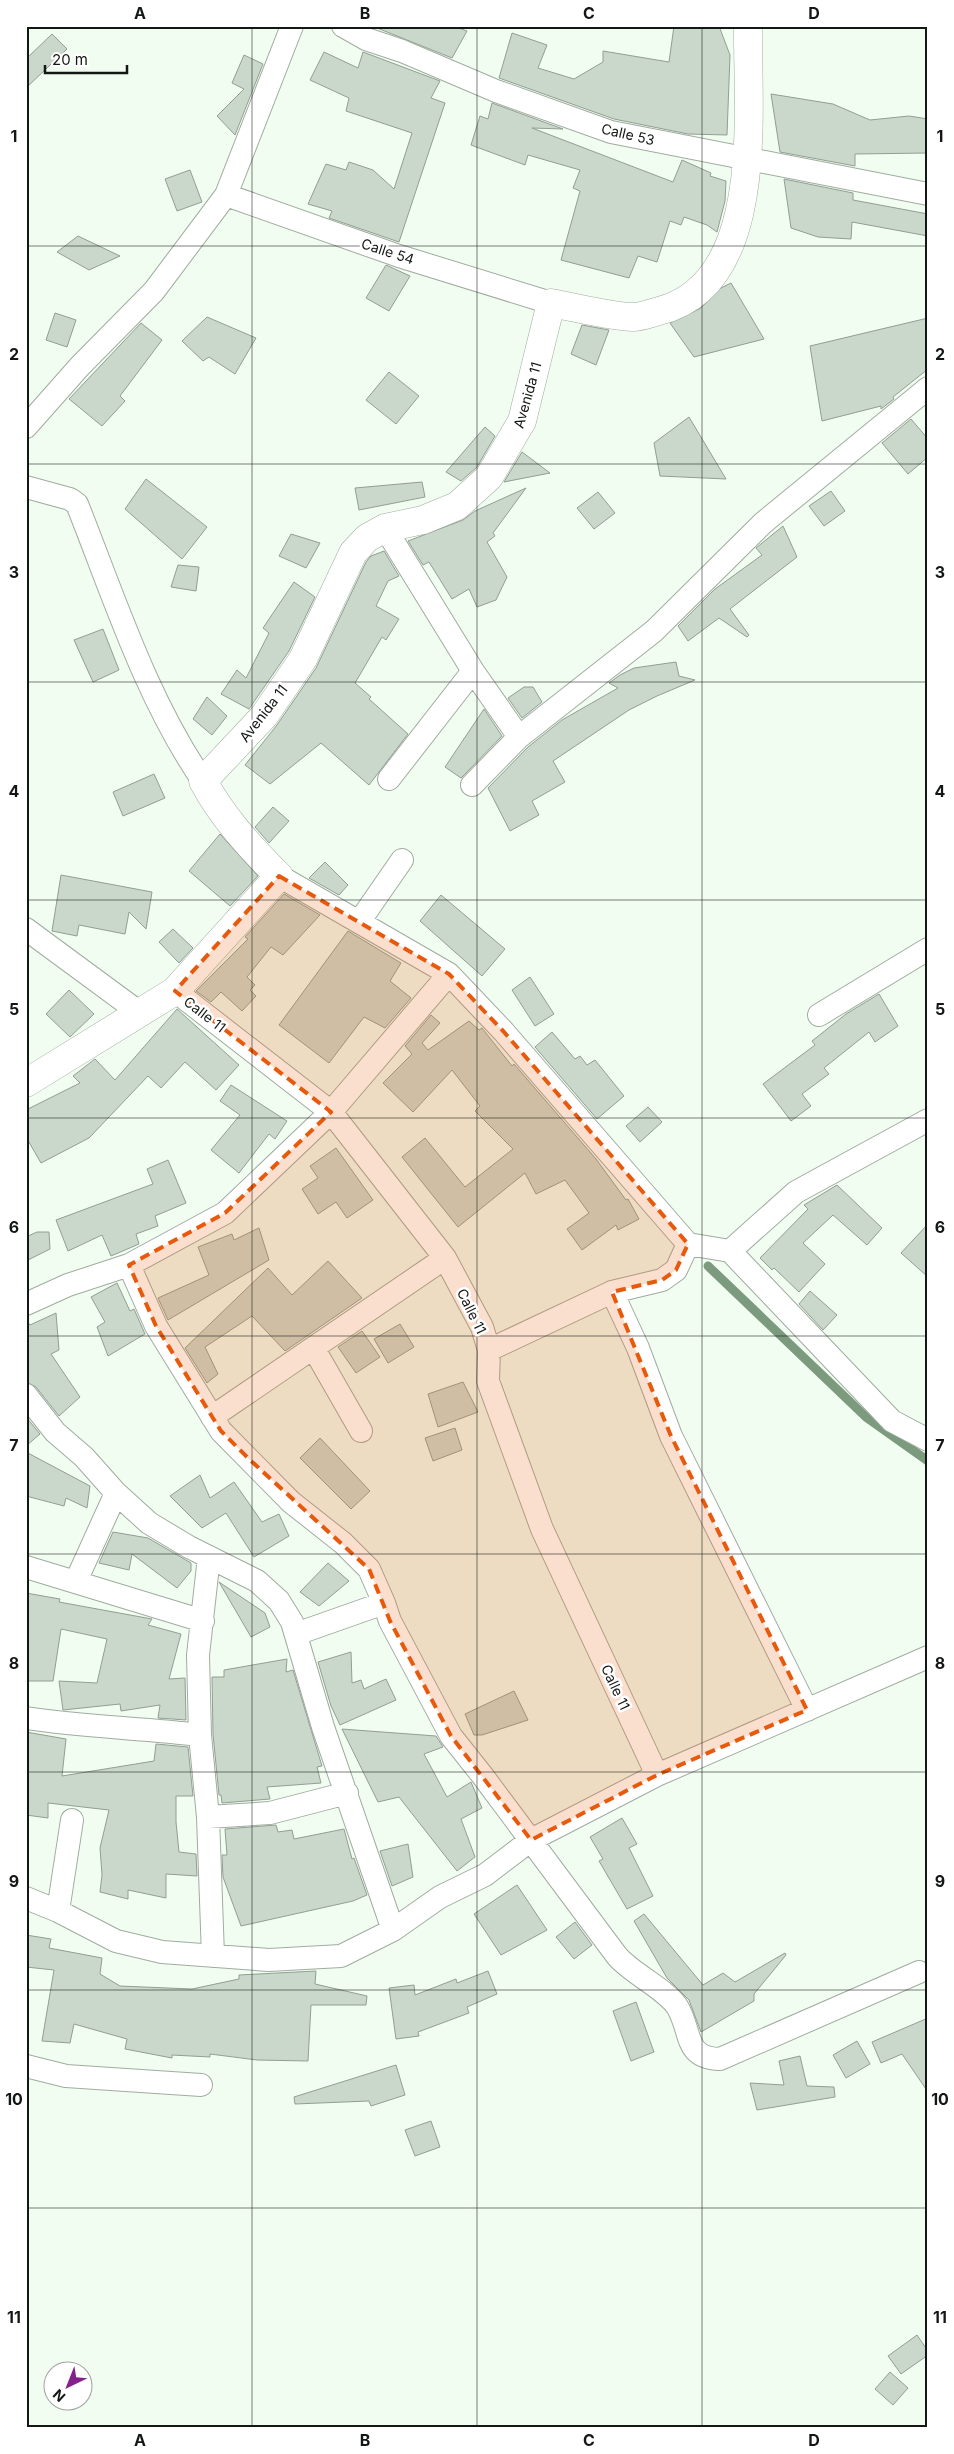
<svg xmlns="http://www.w3.org/2000/svg" width="954" height="2454" viewBox="0 0 954 2454" font-family="Inter,sans-serif">
<style>
.lines{fill:none;stroke-linecap:round;stroke-linejoin:round}
.stream{stroke:#7c9a7d;stroke-width:9}
.building{fill:#cad7cb;stroke:#929e93}
.minor-casing{stroke:#a0aca0;stroke-width:24}
.tertiary-casing{stroke:#a0aca0;stroke-width:29}
.minor{stroke:#fff;stroke-width:22}
.tertiary{stroke:#fff;stroke-width:28}
.marked{fill:#e8590c;fill-opacity:0.2;stroke:#e8590c;stroke-width:4;stroke-dasharray:10 6;stroke-linejoin:round}
.grid{fill:none;stroke:#141814;stroke-width:1;stroke-opacity:0.55}
.labels{text-anchor:middle;dominant-baseline:central;stroke-width:5;stroke-linejoin:round;paint-order:stroke}
.street-label{font-size:14px;fill:#141814;stroke:#fff}
.neatline{fill:none;stroke:#141814;stroke-width:2}
.grid-label{font-size:16px;text-anchor:middle;font-weight:bold;fill:#141814}
</style>
<rect width="100%" height="100%" fill="#f1fdf1"/>
<g class="lines">
<path class="stream" d="M708,1266L866,1417L928,1461"/>
</g>
<path class="building" d="M372,26H453L467,31L452,58Z
M674,26H719L730,55L727,135L688,134L614,119L499,78L512,33L547,45L538,68L574,79L603,62V51L669,62Z
M52,34L67,49L26,88V59Z
M324,52L358,68L363,52L440,81L431,98L445,103L399,242L329,218L332,211L308,204L326,164L346,170L349,162L373,170L394,189L412,133L346,111L349,98L310,80Z
M244,55L263,64L235,135L217,116L244,89L232,83Z
M771,94L833,104L870,120L909,116L928,119V153L855,154V166L780,152Z
M492,103L563,129L532,128L673,182L682,160L711,173L710,176L726,181L725,201L717,232L707,225L684,217L681,225L670,221L657,262L638,256L629,278L561,260L580,191L573,188L580,170L528,155L525,165L471,145L480,116L488,119Z
M190,170L202,202L177,211L165,179Z
M784,179L853,193V200L928,214V236L852,222L851,239L818,237L791,228Z
M78,236L120,256L89,270L57,252Z
M386,265L410,276L389,311L366,298Z
M731,283L764,339L694,357L670,323L701,308L719,289Z
M55,313L76,320L67,347L46,340Z
M207,317L256,338L235,374L209,357L203,361L182,341Z
M928,318V369L893,397L894,399L881,409V406L822,421L810,346Z
M141,323L162,340L120,396L125,401L102,426L69,399Z
M582,325L609,330L596,365L571,354Z
M389,372L419,396L396,424L366,400Z
M689,417L726,479L660,476L654,443Z
M911,419L928,439V457L908,474L882,443Z
M485,427L495,436L477,467L461,481L446,472Z
M522,452L550,473L504,482Z
M146,479L207,527L182,559L125,509Z
M422,482L425,497L359,510L355,488Z
M526,488L493,533L495,536L487,542L507,577L496,600L477,607L469,589L452,599L429,562L423,565L408,541L463,520L475,511Z
M831,491L845,511L824,526L809,506Z
M598,492L615,513L594,529L577,508Z
M783,526L797,557L730,609L749,635L747,637L719,618L688,641L678,626L715,589L762,555L756,548Z
M291,534L320,543L306,568L279,556Z
M384,551L399,576L388,581L376,606L399,619L386,640L382,637L355,683L371,697L369,699L408,734L369,785L321,743L270,784L245,765L277,725L316,668L366,562L371,556Z
M178,565L199,567L196,591L171,587Z
M294,582L315,597L289,651L249,709L221,694L237,670L246,678L269,633L263,628Z
M103,629L119,670L93,682L74,640Z
M676,662L679,676L695,680L657,696L629,710L553,761L565,782L532,801L539,815L510,831L488,788L528,747L562,720L618,688L609,683L620,675L634,668Z
M524,687H533L542,702L522,718L508,698Z
M207,697L227,716L212,735L193,719Z
M484,709L502,736L461,778L445,767Z
M154,774L165,798L123,816L113,792Z
M273,807L289,821L269,843L255,827Z
M220,834L258,876L230,906L189,871Z
M325,862L348,885L339,895L309,878Z
M61,875L152,892L146,929L129,912L125,934L79,925L77,936L52,931Z
M284,894L320,915L283,955L271,947L247,977L255,985L250,990L256,996L242,1011L221,992L211,1002L196,991L248,939L245,937Z
M441,895L505,949L482,976L420,921Z
M173,929L193,948L179,963L159,942Z
M348,931L401,963L390,981L411,998L385,1028L364,1017L329,1063L279,1025Z
M530,977L554,1014L535,1026L512,990Z
M69,990L94,1014L70,1037L46,1014Z
M879,994L898,1026L875,1042L869,1032L824,1068L829,1074L802,1094L811,1106L791,1121L763,1084L815,1045L812,1041L846,1014Z
M177,1009L239,1065L216,1090L185,1062L161,1088L148,1076L89,1138L41,1163L26,1137V1110L80,1083L73,1076L95,1059L115,1080Z
M431,1015L440,1023L422,1043L428,1050L469,1021L479,1030L482,1028L512,1066L514,1064L596,1159L626,1200L628,1199L639,1219L618,1230L616,1225L582,1250L567,1229L589,1213L565,1180L536,1194L525,1173L458,1227L402,1157L425,1138L465,1187L513,1149L475,1111L480,1106L452,1070L413,1112L383,1083L412,1054L405,1046Z
M552,1032L575,1059L580,1056L587,1065L595,1060L624,1096L597,1119L535,1047Z
M231,1085L287,1121L275,1139L269,1134L239,1173L211,1150L240,1115L220,1101Z
M648,1107L662,1122L640,1142L626,1126Z
M336,1148L373,1200L347,1218L336,1202L318,1214L302,1189L318,1178L310,1166Z
M168,1160L186,1203L155,1216L158,1226L136,1234L139,1244L111,1256L102,1235L68,1251L56,1220L153,1184L147,1169Z
M837,1185L882,1228L867,1245L833,1215L803,1243L825,1264L799,1292L774,1268L772,1270L760,1258L808,1209L804,1205Z
M928,1224V1277L901,1253Z
M259,1228L269,1260L168,1320L158,1298L209,1275L198,1247L232,1234L234,1240Z
M37,1232H49L50,1249L26,1261V1237Z
M328,1261L362,1298L285,1351L252,1316L205,1347L218,1374L207,1383L185,1348L268,1268L292,1295Z
M117,1283L130,1311L134,1309L145,1334L108,1356L97,1327L105,1322L91,1297Z
M810,1291L837,1315L823,1330L799,1304Z
M56,1313L59,1350L51,1354L80,1397L59,1416L36,1387L26,1382V1320L30,1325Z
M400,1324L414,1347L388,1363L374,1339Z
M362,1331L380,1357L356,1373L338,1347Z
M463,1382L478,1412L438,1427L428,1394Z
M26,1417L40,1434L26,1446Z
M455,1428L462,1450L433,1461L425,1438Z
M320,1438L370,1491L351,1509L300,1458Z
M26,1452L90,1486L87,1508L66,1498L64,1506L26,1496Z
M200,1475L210,1498L234,1482L262,1522L279,1514L289,1536L254,1557L226,1513L202,1528L170,1496Z
M113,1532L148,1538L191,1563V1571L177,1588L132,1554L129,1570L99,1563Z
M328,1563L349,1581L319,1606L300,1592Z
M219,1582L265,1613L270,1627L251,1637Z
M26,1593L60,1599L59,1602L152,1619L148,1625L181,1634L169,1679L185,1678L186,1720L158,1718L160,1705L121,1711L120,1704L63,1710L59,1681L97,1683L107,1639L61,1629L53,1681H26Z
M351,1652L352,1683L361,1680L364,1689L386,1679L396,1700L340,1725L331,1706L318,1662Z
M287,1659L286,1672L293,1670L322,1766L317,1767L321,1783L267,1787L270,1799L222,1803L221,1795H219L213,1734L212,1677H224V1670Z
M514,1691L528,1720L482,1735H474L465,1714Z
M342,1729L436,1736L443,1747L424,1754L447,1797L471,1782L482,1808L461,1819L475,1857L457,1871L399,1797L378,1802Z
M26,1732L66,1739L62,1776L154,1761L156,1744L188,1747L193,1796H176V1822L179,1852L196,1854L197,1876L166,1874V1898L128,1890V1899L100,1892L102,1875L100,1848L109,1810L48,1803V1818L26,1815Z
M622,1818L637,1844L629,1848L653,1896L627,1909L599,1861L603,1859L590,1837Z
M276,1825L278,1832L292,1830L294,1839L344,1829L352,1859L354,1858L367,1895L353,1901L241,1926L223,1877L222,1855H227L225,1829Z
M408,1844L413,1877L392,1886L380,1851Z
M517,1885L547,1930L501,1955L474,1914Z
M644,1914L703,1985L723,1973L735,1982L785,1953L786,1955L754,1994V2001L701,2032L689,2000L667,1978L634,1921Z
M575,1922L592,1945L574,1959L556,1937Z
M26,1935L51,1939L49,1948L102,1958L100,1974L120,1986L192,1989L239,1979V1975L316,1971L315,1984L367,1996L366,2005H311L308,2061L257,2060L210,2054V2057L172,2055V2058L125,2049L127,2039L74,2024L70,2043L42,2041L54,1970L26,1967Z
M488,1971L497,1994L467,2007L469,2013L418,2032L419,2036L396,2039L389,1988L414,1985L415,1995L456,1979L457,1983Z
M636,2002L654,2052L631,2061L613,2011Z
M928,2018V2092L902,2054L881,2063L872,2042Z
M857,2041L870,2064L846,2078L833,2055Z
M800,2056L807,2086L834,2087L835,2097L757,2110L750,2083L784,2085L779,2061Z
M396,2065L405,2095L371,2106L369,2101L295,2104L294,2097Z
M431,2121L440,2147L415,2156L405,2130Z
M917,2335L928,2351V2355L901,2374L888,2356Z
M890,2372L908,2388L893,2405L875,2389Z"/>
<g class="lines">
<defs>
<path id="minor" d="M343,26L366,39L402,51L496,91L611,132L928,194
M226,195L399,256L551,303
M26,427L80,366L154,291L226,195L292,26
M26,487L70,499L77,504C114,597 146,698 203,781
M385,528L473,671L519,737
M389,779L473,671
M472,785L519,737L654,631L763,523L928,388
M279,876L449,974L504,1032L688,1244L730,1251L892,1421L928,1440
M359,922L402,860
M26,929L140,1013
M175,991L331,1112L445,1258L482,1327L489,1350L488,1381L542,1529L657,1775
M819,1015L928,949
M730,1251L796,1192L928,1120
M129,1265L156,1326L221,1431L291,1502L343,1543L369,1569L384,1603L390,1621L451,1736L482,1775L617,1956C632,1974 668,1990 678,2008C692,2033 684,2058 720,2059L919,1972
M612,1292L638,1348L671,1436L807,1710
M26,1304L68,1285L129,1265L225,1213L331,1112L449,974
M314,1349L361,1431
M489,1350L612,1292L662,1280L676,1270L688,1244
M26,1395L55,1432L84,1457L116,1493L149,1523L189,1547L257,1581L279,1601L292,1622L323,1727L393,1930L341,1956L269,1960L162,1952L116,1941L58,1911L26,1898
M212,1417L445,1258
M209,1557L198,1655L200,1735L208,1817L213,1956
M26,1567L203,1621
M76,1581L116,1493
M296,1634L384,1603
M26,1718C84,1727 142,1728 200,1735
M208,1817L270,1813L347,1793
M58,1911L72,1820
M393,1930L440,1897L485,1875L531,1840L657,1775L928,1657
M26,2066L66,2076L201,2085"/>
<path id="tertiary" d="M26,1083L175,991L279,876C249,846 223,818 203,781L264,716L303,659L353,553L367,538L385,528L423,520L457,506L489,477L522,421L551,303C574,307 611,317 633,317C641,317 651,313 659,311C767,284 747,111 748,26"/>
</defs>
<use href="#minor" class="minor-casing"/>
<use href="#tertiary" class="tertiary-casing"/>
<use href="#minor" class="minor"/>
<use href="#tertiary" class="tertiary"/>
</g>
<path class="marked" d="M279,876L449,974L504,1032L688,1244L676,1270L662,1280L612,1292L671,1436L807,1710L657,1775L531,1840L451,1736L390,1621L369,1569L249,1459L221,1431L156,1326L129,1265L225,1213L331,1112L175,991Z"/>
<path class="grid" d="M252,26V2428M477,26V2428M702,26V2428M26,246H928M26,464H928M26,682H928M26,900H928M26,1118H928M26,1336H928M26,1554H928M26,1772H928M26,1990H928M26,2208H928"/>
<g class="labels">
<g class="street-label">
<text transform="translate(628 134) rotate(13)">Calle 53</text>
<text transform="translate(388 251) rotate(18)">Calle 54</text>
<text transform="translate(527 395) rotate(-74)">Avenida 11</text>
<text transform="translate(263 713) rotate(-52)">Avenida 11</text>
<text transform="translate(205 1014) rotate(38)">Calle 11</text>
<text transform="translate(472 1311) rotate(64)">Calle 11</text>
<text transform="translate(616 1687) rotate(65)">Calle 11</text>
</g>
</g>
<rect width="954" height="2454" fill="none" stroke="#ffffff" stroke-width="55"/>
<g transform="translate(68 2386) rotate(223)"><circle r="24" fill="#ffffff" stroke="#a1a3a1"/>
<path d="M0-4L9 19L0 12L-9 19Z" fill="#85218a"/>
<text y="-8" font-size="14" font-weight="bold" text-anchor="middle" fill="#141814">N</text>
</g>
<path d="M45 65v8h82v-8" fill="none" stroke="#141814" stroke-width="2.5"/>
<text x="52" y="65" font-size="15" fill="#141814" stroke="#ffffff" stroke-width="4" paint-order="stroke">20 m</text>
<rect x="28" y="28" width="898" height="2398" class="neatline"/>
<g class="grid-label">
<text x="140" y="19">A</text>
<text x="365" y="19">B</text>
<text x="589" y="19">C</text>
<text x="814" y="19">D</text>
<text x="14" y="142">1</text>
<text x="940" y="142">1</text>
<text x="14" y="360">2</text>
<text x="940" y="360">2</text>
<text x="14" y="578">3</text>
<text x="940" y="578">3</text>
<text x="14" y="797">4</text>
<text x="940" y="797">4</text>
<text x="14" y="1015">5</text>
<text x="940" y="1015">5</text>
<text x="14" y="1233">6</text>
<text x="940" y="1233">6</text>
<text x="14" y="1451">7</text>
<text x="940" y="1451">7</text>
<text x="14" y="1669">8</text>
<text x="940" y="1669">8</text>
<text x="14" y="1887">9</text>
<text x="940" y="1887">9</text>
<text x="14" y="2105">10</text>
<text x="940" y="2105">10</text>
<text x="14" y="2323">11</text>
<text x="940" y="2323">11</text>
<text x="140" y="2446">A</text>
<text x="365" y="2446">B</text>
<text x="589" y="2446">C</text>
<text x="814" y="2446">D</text>
</g>
</svg>
